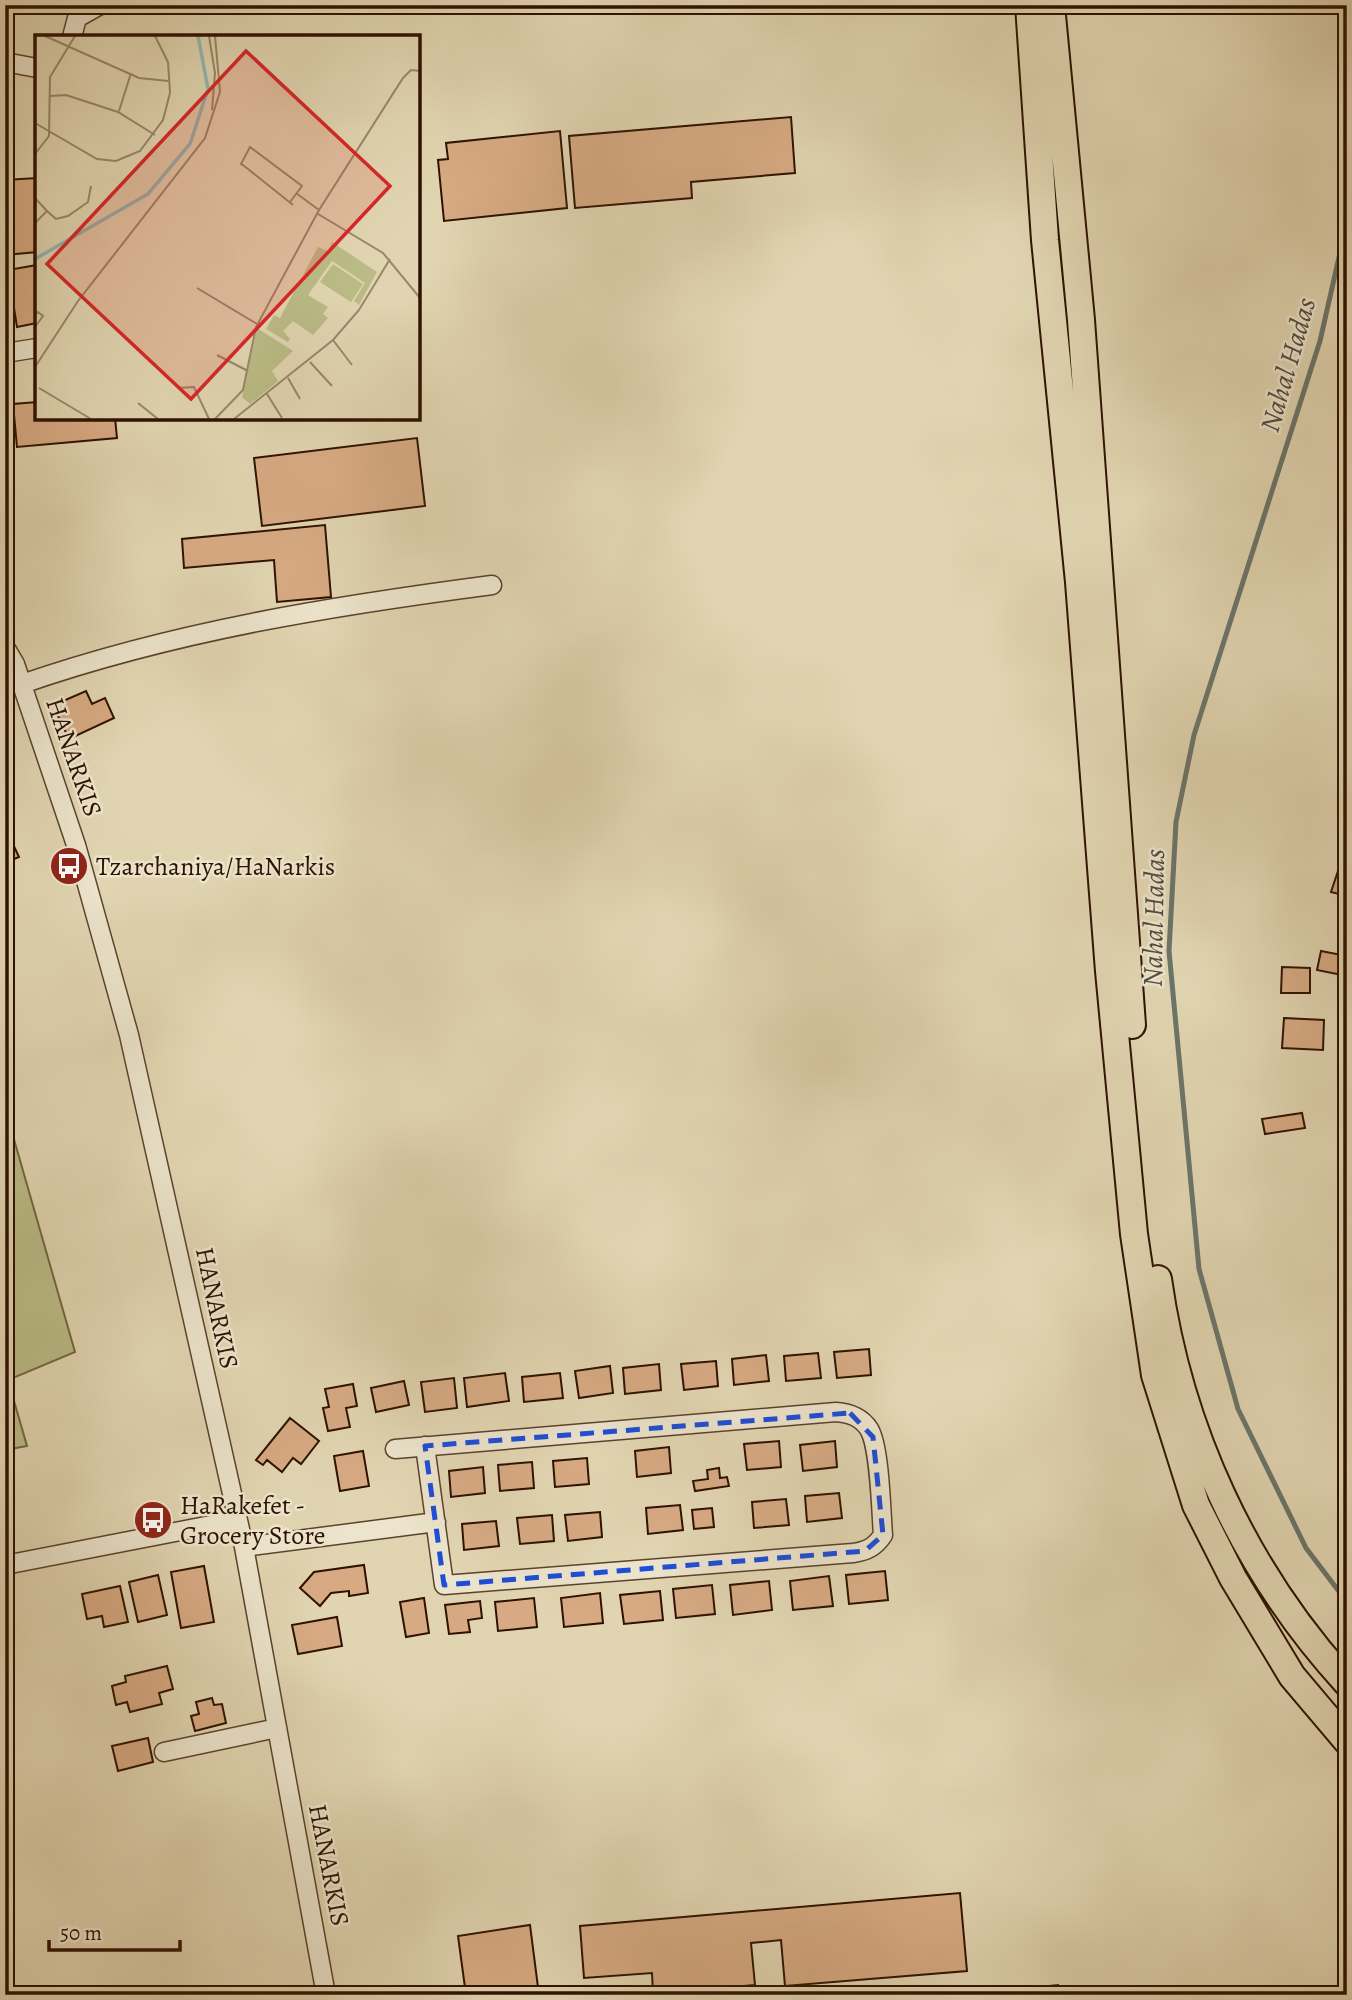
<svg xmlns="http://www.w3.org/2000/svg" width="1352" height="2000" viewBox="0 0 1352 2000" font-family="Alegreya,serif">
<style>
.green{fill:#babb86;stroke:#746643;stroke-width:2}
.lines{fill:none;stroke-linecap:round;stroke-linejoin:round}
.stream{stroke:#6b756a;stroke-width:5}
.building{fill:#d7aa83;stroke:#2e1100;stroke-width:2}
.minor-casing{stroke:#5b422c;stroke-width:21}
.highway-casing{stroke:#2e1100;stroke-width:30}
.minor{stroke:#ece4cc;stroke-width:18}
.highway{stroke:#e1d5b1;stroke-width:26}
.marked{fill:none;stroke:#1d4ed8;stroke-width:5;stroke-dasharray:14 9;stroke-linejoin:round}
.labels{text-anchor:middle;dominant-baseline:central;stroke-width:5;stroke-linejoin:round;paint-order:stroke}
.street-label{font-size:26px;fill:#2e1100;stroke:#ece4cc}
.poi-label{font-size:26px;fill:#2e1100;stroke:#ece4cc;text-anchor:start}
.water-label{font-size:28px;font-style:italic;fill:#524b3e;stroke:#ece4cc}
.inset-river{fill:none;stroke:#94b8b0;stroke-width:3.5}
.inset-road{fill:none;stroke:#99876a;stroke-width:2}
.view{fill:#d62828;fill-opacity:0.15;stroke:#d62828;stroke-width:3.5}
.inset-edge{fill:none;stroke:#2e1100;stroke-width:3.5}
</style>
<rect width="100%" height="100%" fill="#e1d5b1"/>
<filter id="stains"><feTurbulence type="fractalNoise" baseFrequency=".00286" numOctaves="4"/><feColorMatrix values="0 0 0 0 .2 0 0 0 0 .09 0 0 0 0 .02 0 0 0 .5 -.17"/></filter>
<radialGradient id="worn" r=".72"><stop offset=".6" stop-color="#630" stop-opacity="0"/><stop offset="1" stop-color="#630" stop-opacity=".3"/></radialGradient>
<path class="green" d="M5,1108L75,1352L8,1380L27,1446L5,1450Z"/>
<g class="lines">
<path class="stream" d="M1347,222L1320,341L1194,735L1176,822L1169,951L1199,1269L1238,1409L1306,1548L1347,1602"/>
</g>
<path class="building" d="M791,117L795,173L691,182L692,198L575,208L569,136Z
M560,131L567,208L444,221L438,160L448,159L446,143Z
M37,178V252L5,255V180Z
M37,265V323L17,327L8,270Z
M37,402V418H115L117,438L17,447L13,404Z
M417,438L425,506L262,526L254,458Z
M325,525L331,597L277,602L274,560L184,568L182,539Z
M86,691L92,704L105,698L114,718L69,739L56,712L66,707L63,701Z
M5,827L19,857L5,863Z
M1338,871L1347,874V896L1331,892Z
M1321,951L1347,956V976L1317,970Z
M1282,967L1310,968V993H1281Z
M1284,1018L1324,1020L1323,1050L1282,1048Z
M1302,1113L1305,1128L1265,1134L1262,1119Z
M869,1349L871,1375L837,1378L834,1352Z
M818,1353L821,1378L786,1381L784,1356Z
M766,1355L769,1381L734,1385L732,1359Z
M716,1361L718,1386L684,1390L681,1364Z
M659,1364L661,1390L625,1394L623,1368Z
M610,1366L613,1393L579,1398L575,1371Z
M505,1373L509,1401L467,1407L464,1378Z
M560,1373L563,1398L524,1402L522,1377Z
M454,1378L457,1408L425,1412L421,1382Z
M404,1381L409,1405L376,1412L371,1388Z
M353,1384L357,1406L346,1408L350,1427L328,1431L323,1408L329,1407L325,1389Z
M290,1418L319,1441L301,1464L293,1458L282,1472L267,1460L263,1465L256,1460Z
M779,1441L781,1467L747,1470L744,1444Z
M835,1441L837,1467L803,1471L800,1445Z
M669,1447L671,1473L637,1477L635,1451Z
M363,1451L369,1486L340,1491L334,1456Z
M587,1458L589,1484L555,1487L553,1461Z
M532,1462L534,1488L500,1491L498,1465Z
M483,1467L485,1493L451,1497L449,1471Z
M719,1468L720,1478L727,1477L729,1486L695,1491L693,1481L708,1479L707,1470Z
M839,1493L842,1518L807,1522L805,1496Z
M786,1499L789,1525L754,1528L752,1502Z
M680,1505L683,1530L648,1534L646,1508Z
M712,1508L714,1527L694,1529L692,1510Z
M600,1512L602,1537L568,1541L565,1515Z
M552,1515L554,1541L520,1544L517,1518Z
M496,1521L499,1546L464,1550L462,1524Z
M364,1565L368,1593L349,1596V1591L331,1593L320,1606L300,1588L314,1572Z
M204,1566L214,1622L181,1628L171,1572Z
M885,1571L888,1600L849,1604L846,1575Z
M158,1575L167,1615L138,1622L129,1582Z
M829,1576L833,1606L793,1610L790,1581Z
M769,1581L772,1610L733,1615L730,1585Z
M712,1585L715,1614L676,1618L673,1589Z
M120,1586L128,1622L104,1627L102,1616L87,1619L82,1594Z
M660,1591L663,1620L624,1624L620,1595Z
M600,1593L603,1623L564,1627L561,1598Z
M424,1598L429,1633L406,1637L400,1602Z
M534,1598L537,1627L498,1631L495,1602Z
M480,1601L482,1618L468,1620L470,1632L449,1634L445,1605Z
M337,1617L342,1646L298,1654L292,1625Z
M167,1666L173,1689L159,1693L162,1704L130,1712L127,1702L116,1705L112,1686L126,1682L125,1676Z
M212,1698L214,1705L222,1704L226,1723L195,1731L191,1716L199,1714L196,1702Z
M148,1738L153,1762L118,1771L112,1746Z
M960,1893L967,1971L785,1986L781,1940L751,1943L755,1985L653,1994L652,1973L584,1978L580,1926Z
M530,1925L539,1995H466L458,1936Z
M1058,1985L1059,1995H962Z"/>
<g class="lines">
<defs>
<path id="minor" d="M72,37L77,18L100,5
M5,62L37,68
M5,353L37,348
M5,647L15,664L76,845L129,1035L244,1547L326,1995
M22,684C175,631 332,606 492,585
M395,1449L836,1412C850,1413 861,1417 869,1429C880,1447 881,1511 883,1535C875,1547 867,1551 853,1553L444,1585L425,1446
M244,1547L436,1522
M5,1565L237,1520
M164,1752L277,1728"/>
<path id="highway" d="M1029,5L1045,240L1079,582L1109,971L1134,1234L1155,1375L1196,1505L1233,1578L1292,1676L1347,1741
M1051,5L1081,320L1132,1025
M1158,1279C1179,1429 1245,1572 1347,1683"/>
</defs>
<use href="#minor" class="minor-casing"/>
<use href="#highway" class="highway-casing"/>
<use href="#minor" class="minor"/>
<use href="#highway" class="highway"/>
</g>
<path class="marked" d="M850,1413L873,1437L883,1535L865,1551L444,1585L425,1446Z"/>
<defs>
<symbol id="bus-disc" viewBox="-11 -11 22 22"><circle r="9.5" fill="#8f2418" stroke="#ece4cc"/><path d="M-5-6H5V4H4V6H2V4H-2V6H-4V4H-5ZM-3.5-4V0h7V-4ZM-3.5 1.2v1.5H-2V1.2ZM2 1.2v1.5H3.5V1.2Z" fill="#fff"/></symbol>
</defs>
<g fill-rule="evenodd">
<use href="#bus-disc" x="47" y="844" width="44" height="44"/>
<use href="#bus-disc" x="131" y="1498" width="44" height="44"/>
</g>
<g class="labels">
<g class="street-label">
<text transform="translate(74 757) rotate(71)">HANARKIS</text>
<text transform="translate(217 1308) rotate(78)">HANARKIS</text>
<text transform="translate(329 1865) rotate(79)">HANARKIS</text>
</g>
<g class="poi-label">
<text x="96" y="866">Tzarchaniya/HaNarkis</text>
<text x="180" y="1505">HaRakefet -<tspan x="180" dy="30">Grocery Store</tspan></text>
</g>
<g class="water-label">
<text transform="translate(1288 365) rotate(-74)">Nahal Hadas</text>
<text transform="translate(1154 918) rotate(-89)">Nahal Hadas</text>
</g>
</g>
<g transform="translate(35 35)">
<rect width="385" height="385" fill="#e1d5b1"/>
<path d="M297,207L342,237L324,270L319,266L330,248L297,226L273,260L293,272L288,279L293,283L278,300L258,286L248,296L255,304L253,307L231,294L239,280L245,283L283,212L293,216ZM298,229L328,249L316,267L285,247ZM222,293L258,316L237,336L243,346L215,369L207,362Z" fill="#babb86"/>
<path class="inset-river" d="M0,224L113,159L155,109L173,54L163,1"/>
<path class="inset-road" d="M10,1L104,43L133,46M174,1L180,38L177,75M15,61L31,60L83,77L120,100M84,76L96,38M0,88L62,124L81,126L105,116L128,85L135,58L133,27L120,1M0,119L14,101L15,42L40,1M261,158L284,175M0,163L12,176L0,188M255,167L267,151L215,112L206,129L208,130L258,170M12,176L21,184L33,181L53,167L56,151M283,179L348,218L385,263M162,253L222,289M0,280L3,277L8,281L0,292M298,305L317,330M182,320L213,336M275,327L297,351M0,332L43,266L170,103L185,57L180,1M253,343L265,364M4,353L56,384M143,353L159,352L174,384M232,359L247,383M103,368L123,384M180,384L208,355L221,292L284,175L368,43L376,35L385,36M199,384L298,305L324,275L355,224"/>
<path class="view" d="M211,16L355,151L156,364L12,229Z"/>
<rect width="385" height="385" class="inset-edge"/>
</g>
<rect width="1352" height="2000" fill="none" stroke="#e1d5b1" stroke-width="28"/>
<rect x="7" y="7" width="1338" height="1986" fill="none" stroke="#2e1100" stroke-width="3.5"/>
<rect x="14" y="14" width="1324" height="1972" fill="none" stroke="#2e1100" stroke-width="2"/>
<path d="M49 1940v10h131v-10" fill="none" stroke="#2e1100" stroke-width="3.5"/>
<text x="60" y="1940" font-size="21" fill="#2e1100" stroke="#ece4cc" stroke-width="5" paint-order="stroke">50 m</text>
<rect width="100%" height="100%" filter="url(#stains)"/>
<rect width="100%" height="100%" fill="url(#worn)"/>
</svg>
